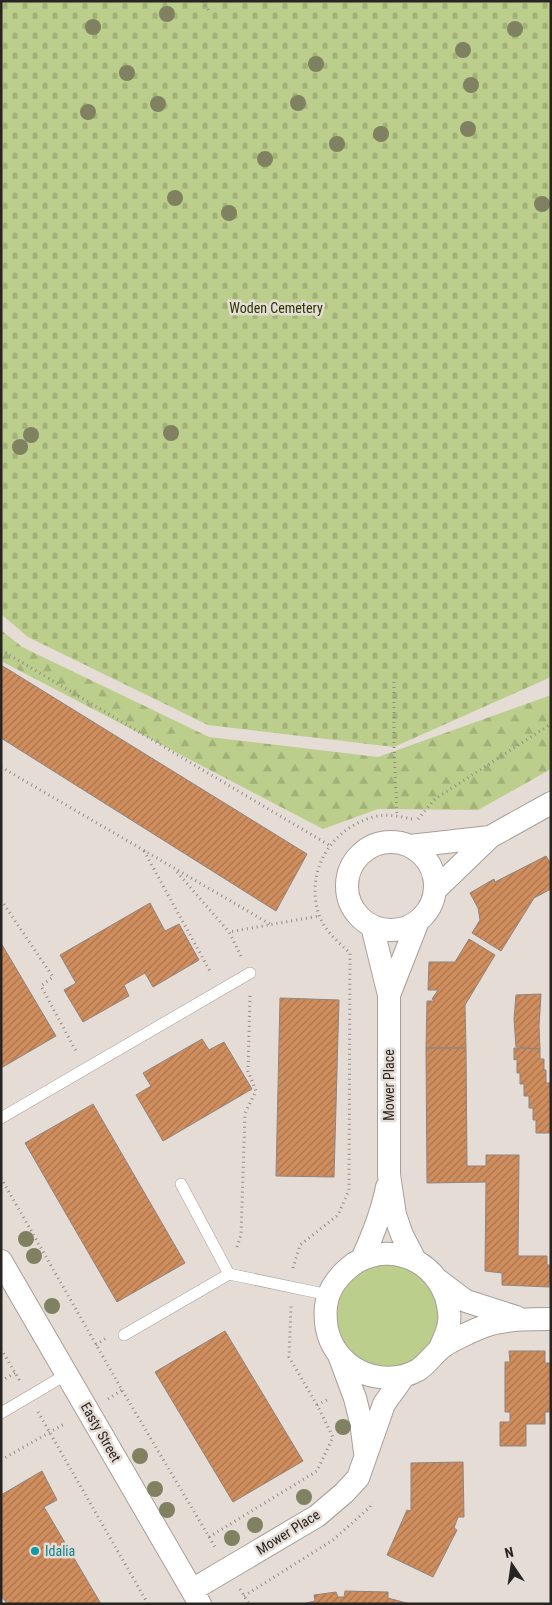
<svg xmlns="http://www.w3.org/2000/svg" width="552" height="1605" viewBox="0 0 552 1605" font-family="'Roboto Condensed',sans-serif">
<style>
.green{fill:#bbce8c}
.forest{fill:url(#forest-firs)}
.cemetery{fill:url(#cemetery-stones)}
.building{fill:url(#building-hatch);stroke:#8e8580}
.lines{fill:none;stroke-linecap:round;stroke-linejoin:round}
.lane-casing{stroke:#a79e98;stroke-width:12}
.street-casing{stroke:#a79e98;stroke-width:24}
.path{stroke:#928b86;stroke-width:3;stroke-dasharray:1 4;stroke-linecap:butt}
.lane{stroke:#fff;stroke-width:11}
.street{stroke:#fff;stroke-width:22}
.tree{fill:#7f8160}
.culture-dot{fill:#0f9aa8;stroke:#e6dcd6;stroke-width:2}
.labels{text-anchor:middle;dominant-baseline:central;stroke-width:5;stroke-linejoin:round;paint-order:stroke}
.park-label{font-size:14px;fill:#2b3700;stroke:#e6dcd6}
.street-label{font-size:14px;fill:#272421;stroke:#e6dcd6}
.culture-label{font-size:14px;fill:#0d838f;stroke:#e6dcd6;text-anchor:start}
</style>
<defs>
<pattern id="forest-firs" width="22" height="20" patternUnits="userSpaceOnUse" patternTransform="scale(1.25)"><rect width="22" height="20" fill="#bbce8c"/><path d="M5 1l3.5 6h-7zM16 11l3.5 6h-7z" fill="#a1b178"/></pattern>
<pattern id="cemetery-stones" width="16" height="16" patternUnits="userSpaceOnUse" patternTransform="scale(1.25)"><rect width="16" height="16" fill="#bbce8c"/><path d="M2 7V4a2 2 0 0 1 4 0v3zM10 15v-3a2 2 0 0 1 4 0v3z" fill="#a1b178"/></pattern>
<pattern id="building-hatch" width="6" height="6" patternUnits="userSpaceOnUse" patternTransform="scale(1.25)"><rect width="6" height="6" fill="#d08e5e"/><path d="M-1 1l2-2M0 6l6-6M5 7l2-2" fill="none" stroke="#a9744d"/></pattern>
</defs>
<rect width="100%" height="100%" fill="#e6dcd6"/>
<path class="green" d="M370,1262L414,1264L445,1303L426,1359L384,1372L345,1351L333,1312L339,1290Z"/>
<path class="forest" d="M1,630L22,647L209,737L378,757L551,695V769L478,810L378,809L323,829L1,661Z"/>
<path class="cemetery" d="M1,1H551V677L394,747L208,725L28,637L1,614Z"/>
<path class="building" d="M1,665L307,854L276,911L1,738Z
M546,856L551,864V889L534,898L501,951L472,933L480,920L478,908L470,893L494,879L495,882Z
M150,903L165,931L179,924L199,960L153,987L145,973L124,985L129,996L83,1022L64,990L76,983L60,955Z
M469,939L495,955L465,1005L466,1048H426L427,1001H435L432,999L438,990H428L429,962H455Z
M1,943L56,1036L1,1068Z
M541,994L539,1026L540,1049L516,1047L514,1019L516,995Z
M280,998L339,1000L334,1177L276,1176Z
M202,1039L209,1050L224,1042L252,1089L163,1141L136,1095L151,1086L143,1073Z
M426,1048H466L467,1166H486V1155H519L518,1256H547V1265H550L549,1287L502,1285V1273L485,1271L486,1182L427,1183Z
M514,1048L540,1049V1059H544V1070H546V1083H550L551,1133H536V1120H533V1108H529V1096H524V1084H520V1073H517V1059L514,1060Z
M93,1104L185,1263L117,1302L25,1143Z
M225,1331L303,1461L233,1502L155,1372Z
M509,1351H545V1363H551V1412H545V1424H526V1446H500V1422H510V1412H505V1362H510Z
M463,1462L464,1517H458L454,1528L457,1530L433,1577L387,1555L407,1510L411,1511V1463Z
M42,1471L57,1500L44,1507L101,1604H7L1,1595V1495Z
M345,1591L388,1592V1598L410,1604H302L315,1601L314,1595L336,1592L338,1597H344Z"/>
<g class="lines">
<defs>
<path id="lane" d="M1,1118L250,973
M181,1184L229,1274L329,1295
M124,1335L229,1274
M1,1413L67,1374"/>
<path id="street" d="M347 886a44 44 0 1 1 88 0a44 44 0 1 1-88 0Z
M410,846L490,837
M435,890L490,837L551,803
M372,926L389,995V1175L395,1215L402,1235L415,1260
M389,995L418,921
M362,1259C373,1235 382,1213 387,1187
M1,1261L200,1604
M438,1280L466,1301L516,1317
M440,1348C445,1337 451,1325 449,1312C445,1266 395,1238 355,1263C341,1273 328,1288 326,1306C324,1327 329,1346 345,1361C364,1379 395,1383 418,1370C427,1364 432,1356 440,1349C449,1341 478,1328 491,1324C510,1319 531,1319 551,1319
M339,1355L355,1398L361,1422L365,1452
M192,1590L317,1516L344,1493L358,1478L384,1404L404,1376"/>
</defs>
<use href="#lane" class="lane-casing"/>
<use href="#street" class="street-casing"/>
<path class="path" d="M202,1L210,12
M1,650L329,845
M394,682V747L397,815
M1,767L270,924
M418,819L435,799L551,724
M144,851L211,973
M177,872L229,932
M1,900L53,977L41,986L77,1053
M241,956L229,932L319,916
M1,1178L122,1390L215,1547
M237,1247L241,1235L245,1113L256,1091L248,1071L250,995
M293,1268L300,1245L338,1215L349,1190L350,953C338,942 325,931 319,915C305,873 329,831 370,818C383,813 399,816 412,819
M96,1345L106,1338
M1,1349L20,1381
M1,1381L15,1373
M108,1399L122,1390
M317,1405L329,1399
M38,1412L148,1604
M1,1460L66,1423
M209,1537L317,1471L333,1437L317,1405L289,1357L291,1306
M240,1589L249,1604
M244,1596L333,1540L370,1507L372,1502"/>
<use href="#lane" class="lane"/>
<use href="#street" class="street"/>
</g>
<g class="tree">
<circle cx="167" cy="14" r="8"/>
<circle cx="93" cy="27" r="8"/>
<circle cx="515" cy="29" r="8"/>
<circle cx="463" cy="50" r="8"/>
<circle cx="316" cy="64" r="8"/>
<circle cx="127" cy="73" r="8"/>
<circle cx="471" cy="85" r="8"/>
<circle cx="298" cy="103" r="8"/>
<circle cx="158" cy="104" r="8"/>
<circle cx="88" cy="112" r="8"/>
<circle cx="468" cy="129" r="8"/>
<circle cx="381" cy="134" r="8"/>
<circle cx="337" cy="144" r="8"/>
<circle cx="265" cy="159" r="8"/>
<circle cx="175" cy="198" r="8"/>
<circle cx="542" cy="204" r="8"/>
<circle cx="229" cy="213" r="8"/>
<circle cx="171" cy="433" r="8"/>
<circle cx="31" cy="435" r="8"/>
<circle cx="20" cy="447" r="8"/>
<circle cx="26" cy="1239" r="8"/>
<circle cx="34" cy="1256" r="8"/>
<circle cx="52" cy="1306" r="8"/>
<circle cx="343" cy="1427" r="8"/>
<circle cx="140" cy="1456" r="8"/>
<circle cx="155" cy="1489" r="8"/>
<circle cx="304" cy="1497" r="8"/>
<circle cx="167" cy="1510" r="8"/>
<circle cx="255" cy="1525" r="8"/>
<circle cx="232" cy="1538" r="8"/>
</g>
<circle class="culture-dot" cx="35" cy="1551" r="5"/>
<g class="labels">
<g class="park-label">
<text x="276" y="308">Woden Cemetery</text>
</g>
<g class="street-label">
<text transform="translate(389 1085) rotate(-90)">Mower Place</text>
<text transform="translate(101 1432) rotate(60)">Easty Street</text>
<text transform="translate(288 1532) rotate(-32)">Mower Place</text>
</g>
<g class="culture-label">
<text x="45" y="1551">Idalia</text>
</g>
</g>
<rect width="552" height="1605" fill="none" stroke="#272421" stroke-width="5"/>
<g transform="translate(512 1565) rotate(347)" stroke="#e6dcd6" stroke-width="4" paint-order="stroke">
<path d="M0-4L9 19L0 12L-9 19Z" fill="#272421"/>
<text y="-8" font-size="14" font-weight="bold" text-anchor="middle" fill="#272421">N</text>
</g>
</svg>
